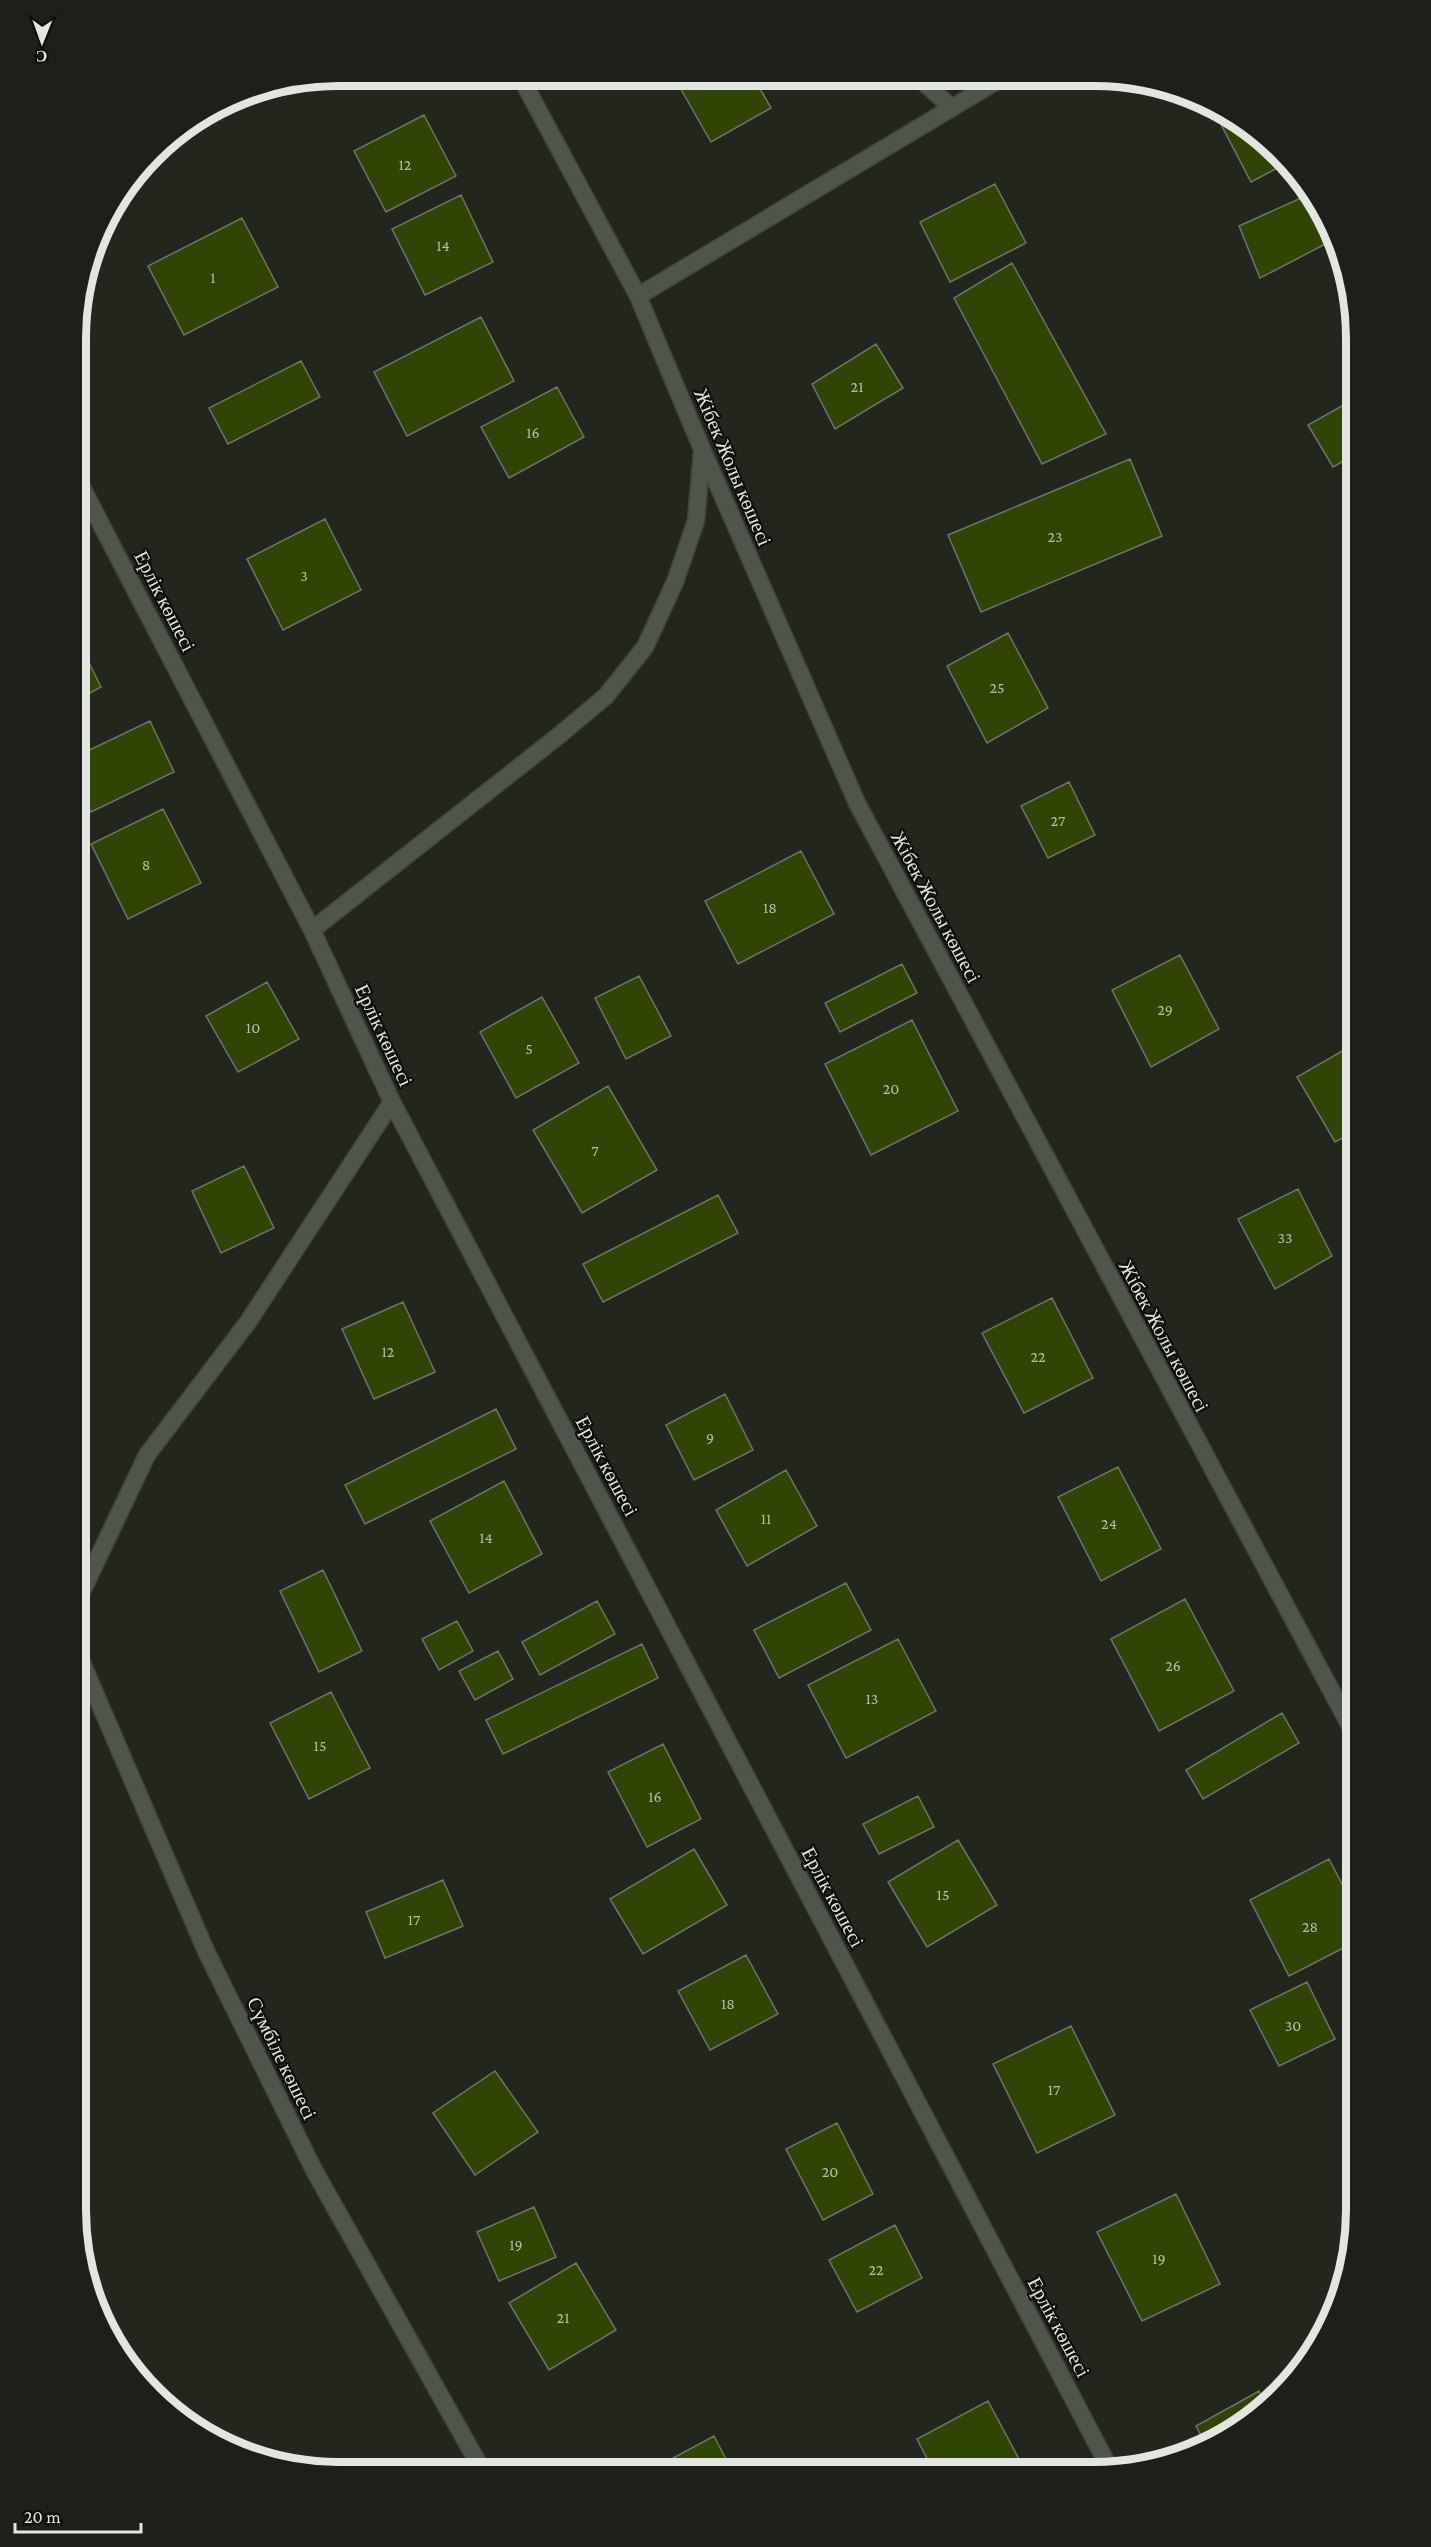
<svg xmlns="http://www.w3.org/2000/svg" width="1431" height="2547" viewBox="0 0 1431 2547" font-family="'Crimson Pro',serif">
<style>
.building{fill:#304504;stroke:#6f746a;stroke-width:1.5}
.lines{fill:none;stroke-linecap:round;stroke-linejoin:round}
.service-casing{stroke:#3f433b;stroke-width:19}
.minor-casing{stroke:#3f433b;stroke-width:19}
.service{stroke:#50554b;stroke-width:16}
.minor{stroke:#50554b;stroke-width:16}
.labels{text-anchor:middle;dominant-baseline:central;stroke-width:4.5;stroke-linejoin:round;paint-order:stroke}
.number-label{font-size:16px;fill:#b6bea9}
.street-label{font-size:20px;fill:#e3e6e0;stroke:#0c0e0a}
.rim{fill:none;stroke:#e3e6e0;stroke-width:8}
</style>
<rect width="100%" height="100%" fill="#22261d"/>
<path class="building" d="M674,77L754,78L771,108L711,142Z
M1217,107L1266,140L1287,163L1251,182L1213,109Z
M424,115L456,176L386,212L354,151Z
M995,184L1026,243L950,282L920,222Z
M1312,193L1335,239L1260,278L1239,226Z
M461,195L493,262L425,295L392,229Z
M242,218L278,287L184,335L148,266Z
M1012,263L1106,434L1042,464L954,298Z
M481,317L514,381L407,436L374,372Z
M876,344L903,388L835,429L812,384Z
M301,361L320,397L228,444L209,408Z
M557,387L584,437L509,478L481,427Z
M1356,398V454L1333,467L1308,425Z
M1130,459L1162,536L981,612L948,535Z
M325,519L361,590L283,630L247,559Z
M1008,633L1048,708L987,743L947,666Z
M77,639L101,687L77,700Z
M150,721L174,772L91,812L77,782V756Z
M1069,782L1095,835L1048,858L1021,806Z
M163,809L201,883L128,919L91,844Z
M801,851L834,914L738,964L705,901Z
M1180,955L1219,1029L1151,1067L1112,990Z
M902,964L917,993L840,1032L825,1003Z
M639,976L671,1036L626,1059L595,998Z
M267,982L299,1039L238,1072L206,1016Z
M542,997L579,1063L516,1098L480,1032Z
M912,1020L958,1111L871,1155L825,1064Z
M1356,1043V1131L1335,1142L1297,1077Z
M608,1086L657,1170L582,1213L533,1130Z
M244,1166L274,1228L221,1253L192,1191Z
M1298,1189L1332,1256L1275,1289L1238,1219Z
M718,1195L738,1233L603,1302L583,1264Z
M1052,1298L1093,1378L1024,1413L982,1333Z
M403,1302L435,1372L374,1399L342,1329Z
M725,1394L753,1450L694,1480L666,1425Z
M496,1409L516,1449L365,1524L345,1485Z
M1118,1467L1161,1549L1101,1581L1058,1497Z
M786,1470L817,1526L747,1566L716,1510Z
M504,1481L542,1554L469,1593L430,1521Z
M323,1570L362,1651L319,1672L280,1591Z
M846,1583L871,1630L779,1678L754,1630Z
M1185,1599L1234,1691L1159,1731L1111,1639Z
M597,1601L615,1634L540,1675L522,1642Z
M457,1621L473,1651L439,1670L422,1639Z
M898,1639L936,1711L846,1758L808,1685Z
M642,1644L658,1678L503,1754L486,1720Z
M498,1651L513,1679L475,1700L459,1671Z
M331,1692L370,1768L309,1799L270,1723Z
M1282,1713L1299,1743L1203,1799L1186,1770Z
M663,1744L701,1819L647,1847L608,1772Z
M918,1796L934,1827L879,1854L863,1824Z
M958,1840L997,1905L927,1947L888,1882Z
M694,1849L727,1905L643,1954L610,1899Z
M1329,1859L1356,1911L1355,1942L1289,1976L1250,1900Z
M443,1880L463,1926L385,1958L366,1912Z
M746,1955L778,2014L710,2050L678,1991Z
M1307,1982L1335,2039L1279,2066L1250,2010Z
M1071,2026L1115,2115L1037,2153L993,2064Z
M495,2071L538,2132L475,2175L433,2113Z
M837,2123L873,2194L823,2220L786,2149Z
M1176,2194L1220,2284L1142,2321L1097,2232Z
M534,2207L556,2257L499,2281L477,2232Z
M895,2225L922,2278L857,2312L829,2260Z
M576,2263L616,2330L549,2370L509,2303Z
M1259,2391L1266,2405L1253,2418L1205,2443L1196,2426Z
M988,2401L1026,2472H934L917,2439Z
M714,2436L732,2471H649Z"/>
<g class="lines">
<defs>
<path id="service" d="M920,79L952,108"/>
<path id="minor" d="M520,76L638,296L702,449L857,803L1356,1737
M638,296L1000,79
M77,478L312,930L392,1102L1110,2469
M312,930L557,737L606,696L645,647L675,582L696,521L702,452
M76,1604L147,1455L248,1322L392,1102
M76,1649L206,1951L314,2170L482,2470"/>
</defs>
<use href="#service" class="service-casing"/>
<use href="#minor" class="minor-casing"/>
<use href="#service" class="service"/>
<use href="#minor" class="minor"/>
</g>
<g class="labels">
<g class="number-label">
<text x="405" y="164">12</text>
<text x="443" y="245">14</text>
<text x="213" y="277">1</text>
<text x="857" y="386">21</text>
<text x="533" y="432">16</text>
<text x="1055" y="536">23</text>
<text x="304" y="575">3</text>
<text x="997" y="687">25</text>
<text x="1058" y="820">27</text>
<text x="146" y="864">8</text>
<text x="770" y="907">18</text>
<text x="1165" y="1009">29</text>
<text x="253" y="1027">10</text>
<text x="529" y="1048">5</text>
<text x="891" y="1088">20</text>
<text x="595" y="1150">7</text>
<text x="1285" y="1237">33</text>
<text x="388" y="1351">12</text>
<text x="1038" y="1356">22</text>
<text x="710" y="1437">9</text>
<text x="766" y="1518">11</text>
<text x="1109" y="1523">24</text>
<text x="486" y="1537">14</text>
<text x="1173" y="1665">26</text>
<text x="872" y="1698">13</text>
<text x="320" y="1745">15</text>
<text x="655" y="1796">16</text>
<text x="943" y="1894">15</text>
<text x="414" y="1919">17</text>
<text x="1310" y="1926">28</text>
<text x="728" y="2003">18</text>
<text x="1293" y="2025">30</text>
<text x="1054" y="2089">17</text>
<text x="830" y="2171">20</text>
<text x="516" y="2244">19</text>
<text x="1159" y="2258">19</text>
<text x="876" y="2269">22</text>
<text x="563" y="2317">21</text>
</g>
<g class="street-label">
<text transform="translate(733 467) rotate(67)">Жібек Жолы көшесі</text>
<text transform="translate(165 601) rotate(63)">Ерлік көшесі</text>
<text transform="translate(936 907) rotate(62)">Жібек Жолы көшесі</text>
<text transform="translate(384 1035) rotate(65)">Ерлік көшесі</text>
<text transform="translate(1164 1336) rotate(62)">Жібек Жолы көшесі</text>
<text transform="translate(607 1466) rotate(62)">Ерлік көшесі</text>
<text transform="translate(833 1897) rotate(62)">Ерлік көшесі</text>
<text transform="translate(282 2058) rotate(64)">Сүмбіле көшесі</text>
<text transform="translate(1059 2327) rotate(62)">Ерлік көшесі</text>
</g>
</g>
<path d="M0 0H1431V2547H0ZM338 86H1094A252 252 0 0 1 1346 338V2210A252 252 0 0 1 1094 2462H338A252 252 0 0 1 86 2210V338A252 252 0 0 1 338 86Z" fill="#1d1f1b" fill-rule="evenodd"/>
<path class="rim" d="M338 86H1094A252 252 0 0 1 1346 338V2210A252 252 0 0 1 1094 2462H338A252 252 0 0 1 86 2210V338A252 252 0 0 1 338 86Z"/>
<g transform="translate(42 42) rotate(181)" stroke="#0c0e0a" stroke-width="4.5" paint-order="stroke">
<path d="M0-4.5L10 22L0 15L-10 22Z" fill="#e3e6e0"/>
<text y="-9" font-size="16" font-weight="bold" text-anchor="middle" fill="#e3e6e0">С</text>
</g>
<path d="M15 2523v9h126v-9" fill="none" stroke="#e3e6e0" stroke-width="3"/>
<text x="24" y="2523" font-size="18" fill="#e3e6e0" stroke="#0c0e0a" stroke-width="4.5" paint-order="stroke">20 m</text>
</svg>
